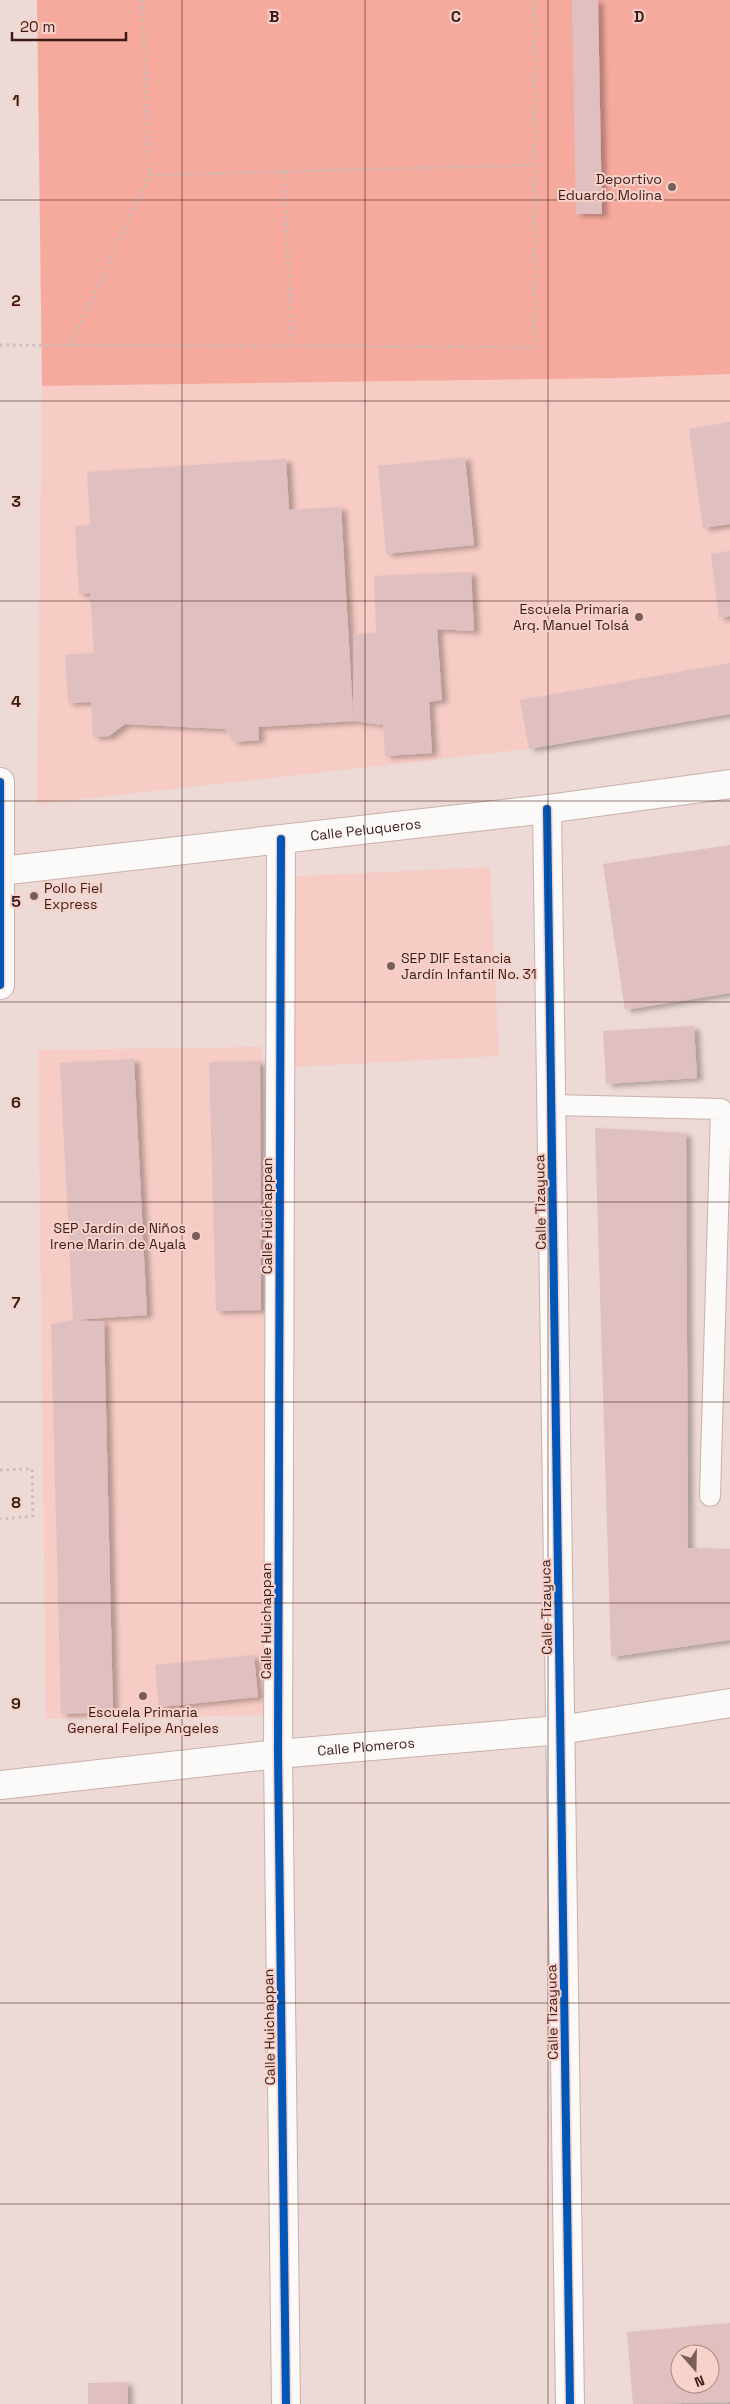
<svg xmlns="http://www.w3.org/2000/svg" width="730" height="2404" viewBox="0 0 730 2404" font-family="'Space Grotesk',sans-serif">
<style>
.built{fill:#f6ccc4}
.green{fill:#f5aa9d}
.building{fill:#e0bfc1;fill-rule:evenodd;filter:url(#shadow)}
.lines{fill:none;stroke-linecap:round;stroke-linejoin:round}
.service-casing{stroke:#c9b0ac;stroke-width:22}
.minor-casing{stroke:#c9b0ac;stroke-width:30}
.primary-casing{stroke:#c9b0ac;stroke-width:30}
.path{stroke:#c8bebc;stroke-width:3;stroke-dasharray:2.5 4;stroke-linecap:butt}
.service{stroke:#fcf9f9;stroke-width:20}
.minor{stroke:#fcf9f9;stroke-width:28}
.primary{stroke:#fcf9f9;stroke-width:28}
.cycleway-casing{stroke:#f7d2cb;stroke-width:11}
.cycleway{stroke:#0057b8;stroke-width:8}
.grid{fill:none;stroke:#3c1b16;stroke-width:1;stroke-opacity:0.55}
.poi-dot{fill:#7a5e59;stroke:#f7d2cb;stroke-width:2}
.labels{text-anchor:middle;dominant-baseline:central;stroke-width:4;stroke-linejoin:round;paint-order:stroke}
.poi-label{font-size:14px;fill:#3c1b16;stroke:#f7d2cb;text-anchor:end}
.street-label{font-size:14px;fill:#3c1b16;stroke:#f7d2cb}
.grid-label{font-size:16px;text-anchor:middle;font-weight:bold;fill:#3c1b16;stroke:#f7d2cb;stroke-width:4;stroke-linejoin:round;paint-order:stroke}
</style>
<defs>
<filter id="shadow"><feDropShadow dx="5.5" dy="3" stdDeviation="2.5" flood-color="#0004"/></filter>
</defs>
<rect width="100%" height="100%" fill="#edd9d5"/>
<path class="built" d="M730,372V714L529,749L37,804L42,386L508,379Z
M490,867L499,1056L292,1067L283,877Z
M262,1047L269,1715L46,1719L38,1050Z"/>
<path class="green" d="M37,0H730V374L617,378L42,386Z"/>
<path class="building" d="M572,0H598L602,214H576Z
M730,422V524L703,528L689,429Z
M465,457L474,545L386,554L378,466Z
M286,459L289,510L341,507L353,714L354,634L376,633L374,576L471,572L474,631L437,629L442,700L429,702L432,753L385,756L383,725L354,721L258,727L259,740L234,742L225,729L125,724L109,736L93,737L91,702L68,703L65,655L94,653L90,593L79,594L75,526L90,525L87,472Z
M730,551V616L719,618L711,554Z
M730,663V714L529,749L520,700Z
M730,845V993L625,1010L603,864Z
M694,1026L697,1078L606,1084L603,1031Z
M134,1059L147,1315L73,1320L104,1322L113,1712L61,1714L51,1324L73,1320L60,1063Z
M260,1061L261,1310L216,1311L209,1062Z
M595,1128L686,1133L688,1548L730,1549V1640L611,1657Z
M254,1655L258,1697L159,1707L155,1665Z
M730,2323V2402L633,2404L627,2332ZM680,2354H710V2384H680Z
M127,2382L128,2404H88V2383Z"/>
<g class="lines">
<defs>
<path id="service" d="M552,1105L721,1109L710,1496"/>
<g id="minor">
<path d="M547,809L570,2404"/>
<path d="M281,839L278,1754L286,2404"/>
<path id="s1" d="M0,871L547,809L730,784"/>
<path id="s2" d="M0,1785L278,1754L560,1730L730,1703"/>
</g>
<path id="primary" d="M0,782V985"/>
</defs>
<use href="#service" class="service-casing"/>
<use href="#minor" class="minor-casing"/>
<use href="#primary" class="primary-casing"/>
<path class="path" d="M142,0L150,175
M284,171L292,346
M0,345L534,347V0
M70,346L150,175L534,165
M0,1470L32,1469L33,1516L0,1519"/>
<use href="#service" class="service"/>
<use href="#minor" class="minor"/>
<use href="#primary" class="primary"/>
<defs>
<path id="cycleway" d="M0,782V985
M547,809L570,2404
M281,839L278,1754L286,2404"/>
</defs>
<use href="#cycleway" class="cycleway-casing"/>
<use href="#cycleway" class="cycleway"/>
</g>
<path class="grid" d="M182,0V2404M365,0V2404M548,0V2404M0,200H730M0,401H730M0,601H730M0,801H730M0,1002H730M0,1202H730M0,1402H730M0,1603H730M0,1803H730M0,2003H730M0,2204H730"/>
<g class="poi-dot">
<circle cx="672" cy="187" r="5"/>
<circle cx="639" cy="617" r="5"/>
<circle cx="34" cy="896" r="5"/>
<circle cx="391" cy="966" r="5"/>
<circle cx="196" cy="1236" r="5"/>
<circle cx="143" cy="1696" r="5"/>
</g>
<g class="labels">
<g class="poi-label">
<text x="662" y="179">Deportivo<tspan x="662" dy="16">Eduardo Molina</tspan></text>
<text x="629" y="609">Escuela Primaria<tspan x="629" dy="16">Arq. Manuel Tolsá</tspan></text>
<text x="44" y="888" text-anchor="start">Pollo Fiel<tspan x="44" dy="16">Express</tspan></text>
<text x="401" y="958" text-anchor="start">SEP DIF Estancia<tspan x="401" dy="16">Jardín Infantil No. 31</tspan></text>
<text x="186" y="1228">SEP Jardín de Niños<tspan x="186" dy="16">Irene Marin de Ayala</tspan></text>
<text x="143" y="1712" text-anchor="middle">Escuela Primaria<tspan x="143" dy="16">General Felipe Angeles</tspan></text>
</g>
<g class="street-label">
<text stroke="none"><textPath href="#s1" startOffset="368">Calle Peluqueros</textPath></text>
<text transform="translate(540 1202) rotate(-91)">Calle Tizayuca</text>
<text transform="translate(267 1216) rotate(-90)">Calle Huichappan</text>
<text transform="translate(546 1607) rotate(-91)">Calle Tizayuca</text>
<text transform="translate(266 1621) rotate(-90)">Calle Huichappan</text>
<text stroke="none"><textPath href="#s2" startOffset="368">Calle Plomeros</textPath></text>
<text transform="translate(552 2012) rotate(-91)">Calle Tizayuca</text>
<text transform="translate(269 2027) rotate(-91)">Calle Huichappan</text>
</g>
</g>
<g class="grid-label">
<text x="274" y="22">B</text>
<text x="456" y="22">C</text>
<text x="639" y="22">D</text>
<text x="16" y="106">1</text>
<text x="16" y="306">2</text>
<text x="16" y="507">3</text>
<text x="16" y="707">4</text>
<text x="16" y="907">5</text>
<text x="16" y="1108">6</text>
<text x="16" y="1308">7</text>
<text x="16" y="1508">8</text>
<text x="16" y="1709">9</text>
</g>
<g transform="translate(695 2369) rotate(160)"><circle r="24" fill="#f7d2cb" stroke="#ac8983"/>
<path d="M0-4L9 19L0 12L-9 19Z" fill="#7a5e59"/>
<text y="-8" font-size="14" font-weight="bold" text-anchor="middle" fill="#3c1b16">N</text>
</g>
<path d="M12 32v8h114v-8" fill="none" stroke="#3c1b16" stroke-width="2.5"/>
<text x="20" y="32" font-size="15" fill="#3c1b16" stroke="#f7d2cb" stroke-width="4" paint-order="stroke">20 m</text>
</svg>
